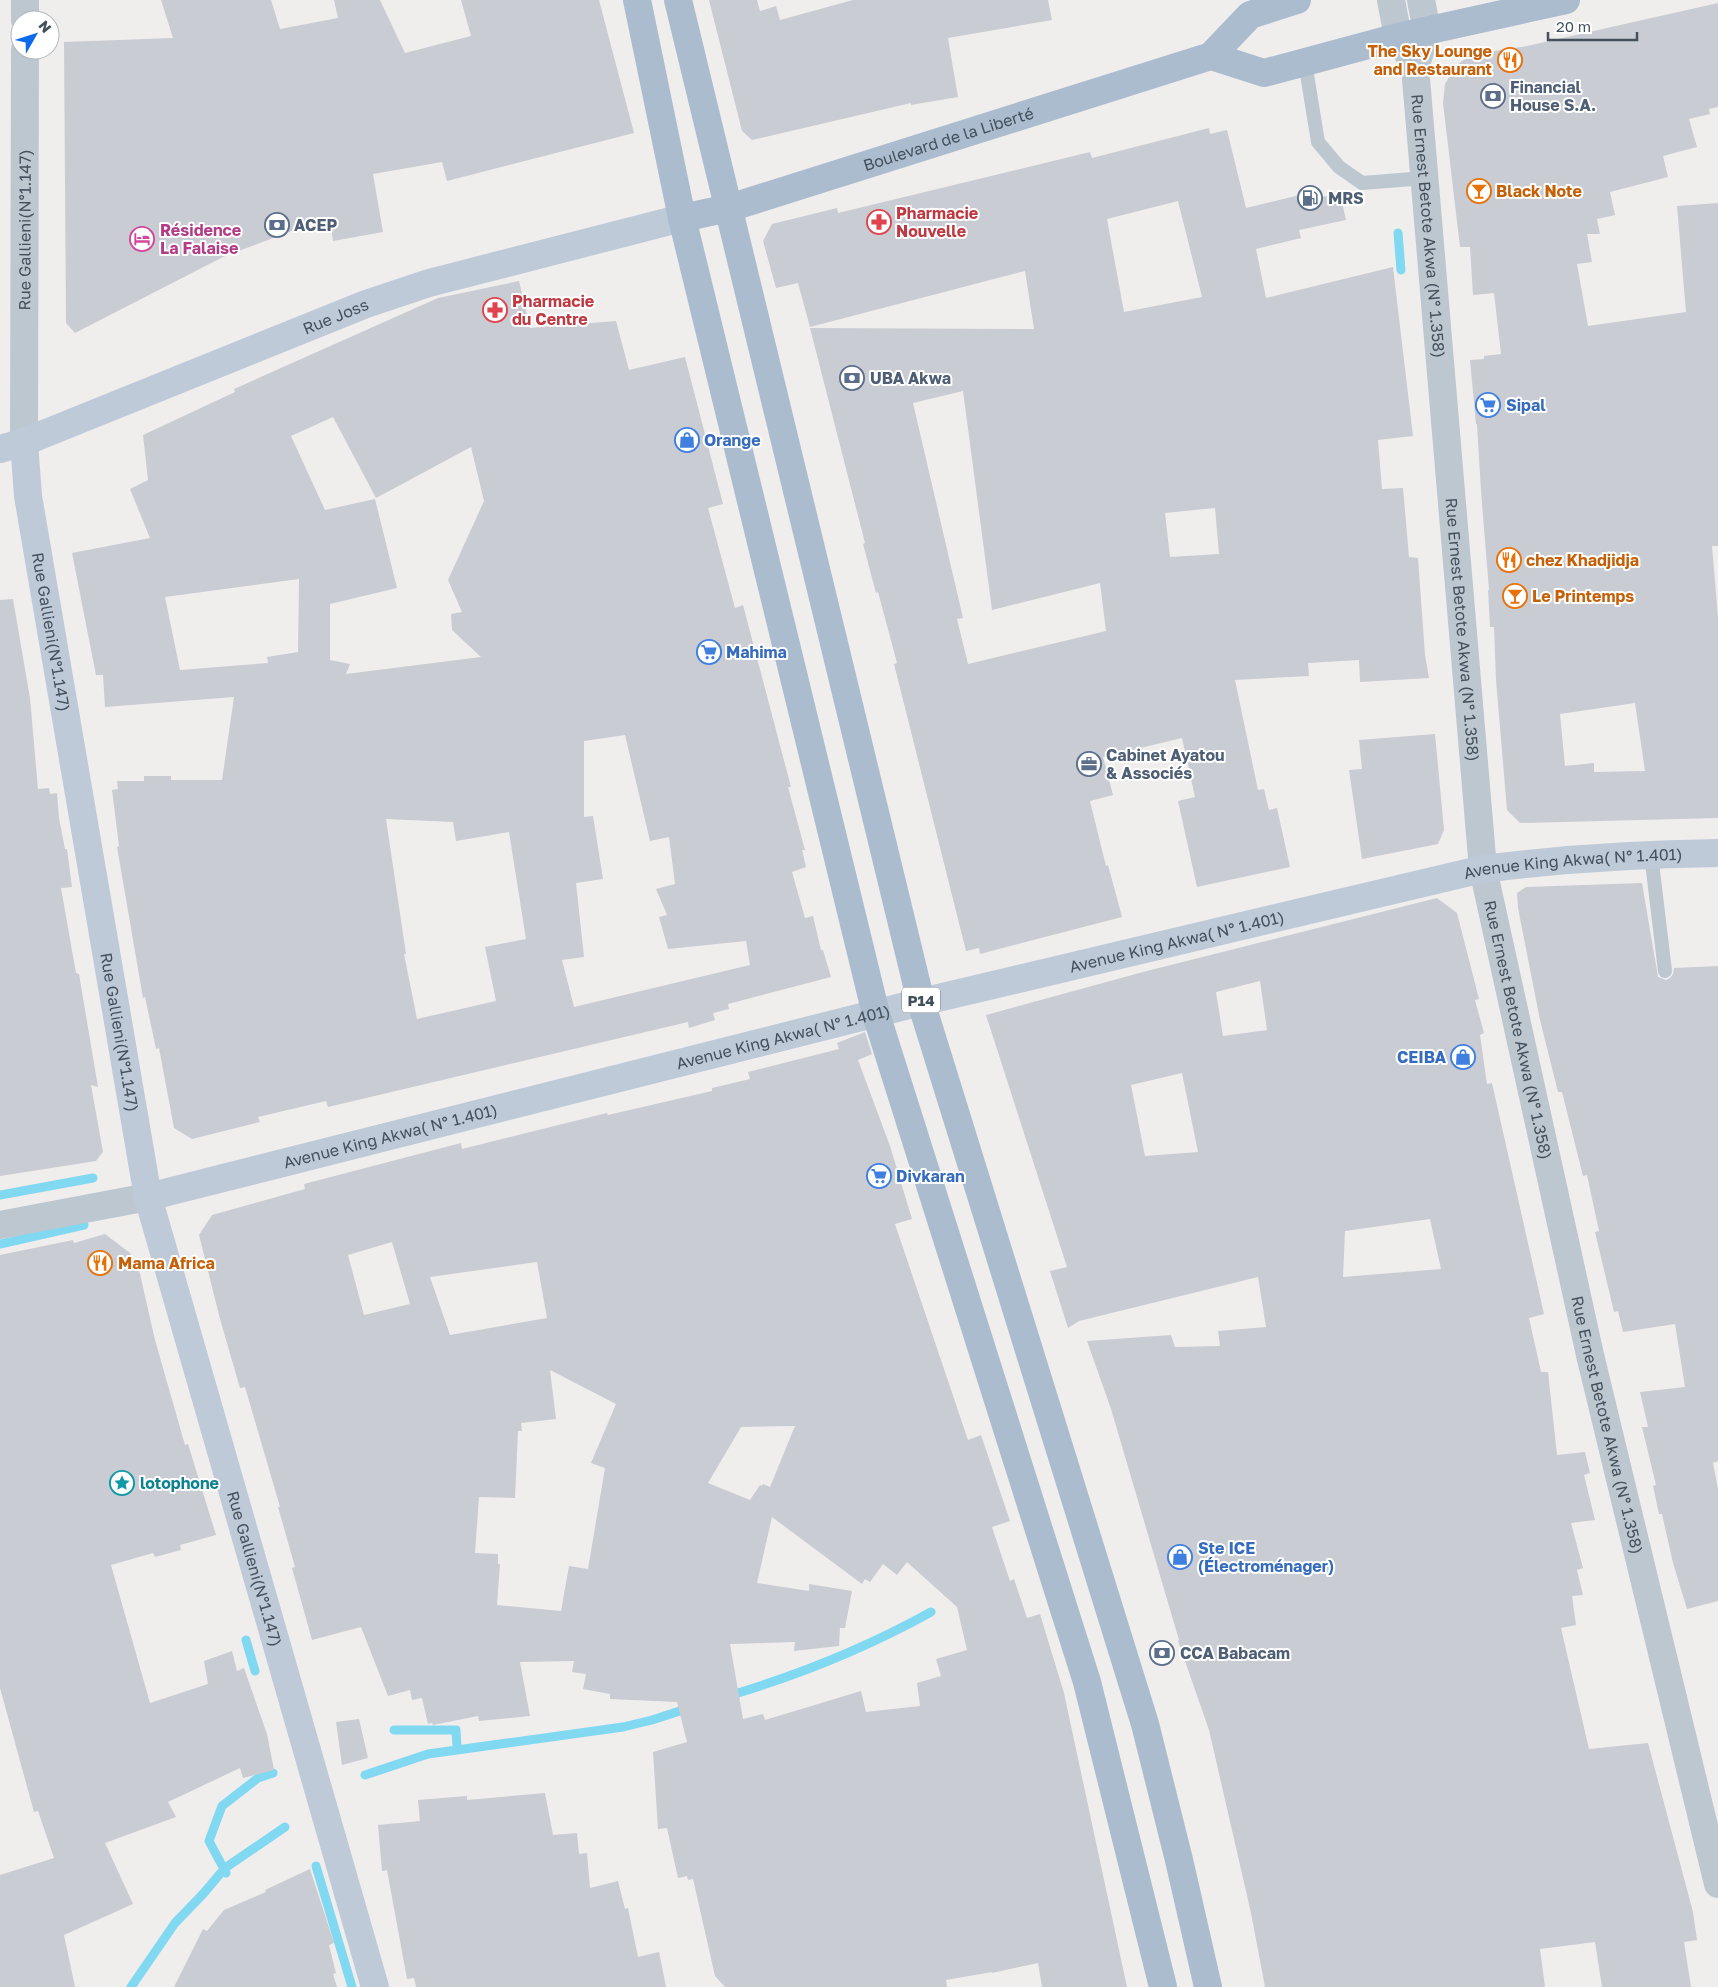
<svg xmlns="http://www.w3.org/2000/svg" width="1718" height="1987" viewBox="0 0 1718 1987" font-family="'Golos Text',sans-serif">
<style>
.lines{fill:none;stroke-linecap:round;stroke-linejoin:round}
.stream{stroke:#81d8f1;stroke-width:9}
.building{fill:#c9ccd2;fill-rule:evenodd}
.lane{stroke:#bcc7d0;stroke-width:14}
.street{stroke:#bcc7d0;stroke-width:28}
.secondary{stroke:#becad8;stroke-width:28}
.primary{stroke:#aabcce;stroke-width:28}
.labels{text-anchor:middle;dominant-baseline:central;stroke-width:4;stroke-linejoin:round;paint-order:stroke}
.shield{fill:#fff;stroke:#7c848d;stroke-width:1}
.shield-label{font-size:15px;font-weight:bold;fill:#44505c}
.food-label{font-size:16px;font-weight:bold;fill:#c56008;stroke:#fff;text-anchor:start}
.service-label{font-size:16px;font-weight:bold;fill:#4e5e75;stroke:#fff;text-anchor:start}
.street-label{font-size:16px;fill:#44505c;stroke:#fff}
.health-label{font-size:16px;font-weight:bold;fill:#be3a42;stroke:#fff;text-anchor:start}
.hotel-label{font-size:16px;font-weight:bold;fill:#b23c85;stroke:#fff;text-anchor:start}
.shop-label{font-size:16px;font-weight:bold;fill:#366cbe;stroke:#fff;text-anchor:start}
.culture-label{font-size:16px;font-weight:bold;fill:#0d838f;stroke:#fff;text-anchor:start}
</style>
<rect width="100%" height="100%" fill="#f0eded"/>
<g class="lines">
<path class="stream" d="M1398,233L1401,270
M0,1195L93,1178
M0,1244L84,1225
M246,1640L255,1671
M728,1696C799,1675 866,1648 931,1612
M394,1730H456L457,1748
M365,1775L428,1754L623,1727L652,1720L689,1708
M316,1866L352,1987
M226,1873L209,1841L222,1806L258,1778L273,1773
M131,1987L175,1923L203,1894L225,1868L285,1827"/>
</g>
<path class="building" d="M161,0H271L280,29L338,18L334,0H380L405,53L471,36L461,0H599L634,133L447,181L442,162L373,174L383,232L333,241L329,217L225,256L75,333L66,323L64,42L173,38Z
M709,0H757L760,11L776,6L780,20L853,0H1048L1052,20L948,38L958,97L911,105V103L752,140L742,131Z
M1718,3V107L1709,109L1710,114L1689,119L1697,147L1663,156L1668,177L1610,192L1615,215L1597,219L1600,234H1587L1592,262L1577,264L1588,326L1686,312L1677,206L1718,203V546H1712L1718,617V818L1520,823L1507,810L1496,680L1494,627H1490L1488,590H1489L1481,491L1477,424H1476L1470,360L1484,359V356L1501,354L1494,293L1473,295L1470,247H1460L1443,103L1445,84L1455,67L1462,61L1475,54L1527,46ZM1635,703L1645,771L1594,772V763L1565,766L1560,714Z
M1209,128L1210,134L1227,130L1246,208L1316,191L1318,198L1340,193L1346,220L1299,230L1301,238L1256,249L1266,298L1393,267L1413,436L1378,440L1382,489L1403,488L1409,557L1418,558L1425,655L1429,678L1360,682L1359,660L1308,663L1309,676L1235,680L1258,790L1264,789L1269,810L1277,808L1290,867L1197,887L1178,801L1195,797L1182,738L1103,757L1113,795L1090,801L1106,866L1108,865L1122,917L980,954L979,948L966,951L894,664L897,663L878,592L876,593L863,544L865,543L810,328L1034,329L1025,271L810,327L798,283L776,288L763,241L772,224L837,208L838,213L1090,152L1092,158ZM1178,201L1202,297L1124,312L1107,219ZM963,391L992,610L1100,583L1106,631L968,664L957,619L963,618L913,403ZM1215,508L1219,554L1170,557L1165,513Z
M519,281L530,328L616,321L629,370L685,357L723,504L708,508L735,608L743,605L791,787H788L805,850H802L806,867L792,872L805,918L813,916L821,950H823L831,977L728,1004L729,1009L713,1013L715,1020L689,1028L688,1022L328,1107L326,1101L258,1117L260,1122L192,1139L174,1128L159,1048L156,1049L145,997L143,998L117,847L119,846L112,790L118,789L117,781H144V776H171V780H222L234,697L105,707L103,675H96L72,553L150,538L130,489L148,480L143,435L235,392L234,389L438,298ZM333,417L376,498L471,447L484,501L448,580L462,612L451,614L452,630L481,657L346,674L350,664L330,660V604L397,588L375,499L325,510L291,436ZM299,579L298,652L267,657L268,663L180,670L165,597ZM625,735L650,841L669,837L675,884L656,889L667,915L659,917L668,949L746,941L750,965L574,1007L562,960L584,957L576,883L603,879L593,816L584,817V741ZM386,819L453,822L456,841L509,832L526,939L485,947L496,1001L417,1019L404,954H406Z
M13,599L30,698L38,789L49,788L50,794L57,793L59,818L65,849H67L72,887L61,888L76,973L79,974L98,1087L91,1085L103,1152L96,1161L0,1176V600Z
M1435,734L1444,830L1438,844L1362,859L1349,770L1362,769L1359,740Z
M1642,883L1658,977L1666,980L1670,978L1673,974L1674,968L1718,966V1461L1713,1463L1718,1489V1601L1687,1609L1673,1563L1662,1514H1659L1653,1486L1656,1485L1642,1427H1648L1640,1392L1685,1387L1675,1324L1623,1332L1618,1311L1614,1312L1595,1232L1599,1231L1587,1175L1583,1176L1562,1092H1558L1540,1020L1518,908L1517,893L1526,887Z
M1437,898L1457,913L1479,999L1475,1000L1484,1033L1480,1035L1487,1084L1492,1083L1544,1314L1529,1318L1541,1372H1548L1557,1455L1585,1452L1590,1473L1584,1475L1595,1520L1571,1523L1583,1568L1577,1570L1583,1595L1572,1596L1576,1625L1561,1628L1589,1749L1648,1743L1693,1912L1697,1940L1684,1942L1691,1987H1602L1595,1942L1540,1949L1545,1987H1265L1251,1913L1209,1730L1178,1641L1179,1640L1111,1409L1087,1341L1171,1335L1175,1347L1220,1346L1218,1331L1266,1327L1258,1277L1079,1321L1068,1328L1050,1271L1067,1267L986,1015L1143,972ZM1260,981L1267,1030L1223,1036L1216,992ZM1182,1073L1198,1152L1145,1156L1131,1085ZM1430,1219L1441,1269L1343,1277L1345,1231Z
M865,1032L872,1054L858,1060L890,1146L912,1219L895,1224L968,1440L981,1435L1010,1521L992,1527L1010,1581L1014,1579L1027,1618L1040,1614L1064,1693L1127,1987H1042L1038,1963L992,1973V1972L946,1980L947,1987H725L715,1976L693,1879L688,1880L687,1876L678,1878L667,1828L658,1829L653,1752L687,1742L677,1702L610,1699V1694L583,1689L586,1674L572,1672L574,1661L520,1662L530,1716L479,1721L478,1716L433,1725L432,1723L428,1724L422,1698L412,1700L410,1690L388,1696L361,1627L312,1640L292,1568L295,1567L278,1507H280L245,1387L240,1388L220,1319L199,1235L212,1215L305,1189L304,1184L461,1143L462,1149L607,1113L608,1115L712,1091V1088L750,1079L748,1072L839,1049L837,1043ZM392,1242L410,1304L364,1315L348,1255ZM537,1262L547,1318L450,1335L430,1277ZM550,1370L616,1404L591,1463L605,1468L588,1569L569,1566L561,1611L497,1605L500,1564H498V1554L475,1553L479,1497L515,1498L518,1431H522L521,1423L556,1419ZM795,1426L770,1487L763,1484L762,1486L760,1485L750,1500L708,1483L741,1427ZM772,1517L862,1584L865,1579L870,1582L883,1564L897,1575L907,1562L957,1607L967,1650L936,1659L941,1676L917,1683L920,1706L866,1712L861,1691L765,1720L763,1714L743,1719L730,1644L795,1642L794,1651L839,1646L840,1628H845L852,1591L809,1584V1591L757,1583Z
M105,1234L130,1253L140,1274L155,1340L185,1445L188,1444L216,1535L180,1545L181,1550L155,1557L153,1553L111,1565L150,1703L208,1684L204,1661L232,1651L237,1671L244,1668L267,1734L274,1770L243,1778L240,1768L168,1802L176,1817L105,1843L133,1904L64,1935L75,1987H0V1875L54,1858L38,1811L34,1812L0,1688V1255L73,1240L74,1243Z
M359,1719L368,1758L342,1765L336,1722Z
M545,1793L553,1835L577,1833L579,1854L587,1853L590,1888L618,1881L625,1909L628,1908L638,1957L659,1952L666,1987H416L414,1978L407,1979L387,1870L382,1871L378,1825L420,1821L418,1800L467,1796V1800Z
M310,1869L334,1943L329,1945L336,1973L333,1974L337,1987H174L203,1929L207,1931L224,1910L266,1892L265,1890Z"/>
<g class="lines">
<path class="lane" d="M1305,62L1318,142L1339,167L1362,183L1425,178
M1651,854L1665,971"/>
<g class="street">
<path d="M1391,0L1398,37L1410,57"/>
<path id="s1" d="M1421,0L1427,31L1415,67L1483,869L1590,1355L1718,1884"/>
<path d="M25,20V0"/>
<path id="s2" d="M24,442L25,50"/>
<path d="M0,1225L148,1197"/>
</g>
<g class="secondary">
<path id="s3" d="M24,442L28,496L148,1197L375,1987"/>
<path id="s4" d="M0,449L24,442L366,304L429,283L682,218"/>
<path id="s5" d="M148,1197L921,1002L1483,869C1561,859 1639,854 1718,853"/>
</g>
<g class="primary">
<path d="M637,0L682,218L876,1014L1087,1682L1163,1987"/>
<path d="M678,0L921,1002L1145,1724L1179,1860L1208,1987"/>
<path d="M1211,56L1264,73L1398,37L1566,0"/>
<path id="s6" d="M682,218L729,208L1211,56L1250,15L1297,0"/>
</g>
</g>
<defs>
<symbol id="restaurant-ring" viewBox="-11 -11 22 22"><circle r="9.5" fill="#fff" stroke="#e8710a" stroke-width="1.5"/><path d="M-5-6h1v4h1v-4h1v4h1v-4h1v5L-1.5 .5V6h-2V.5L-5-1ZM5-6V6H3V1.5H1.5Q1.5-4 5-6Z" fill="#e8710a"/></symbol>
<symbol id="bank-ring" viewBox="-11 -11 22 22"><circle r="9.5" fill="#fff" stroke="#5c6f8a" stroke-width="1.5"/><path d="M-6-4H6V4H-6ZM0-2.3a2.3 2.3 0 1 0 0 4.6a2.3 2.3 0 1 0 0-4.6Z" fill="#5c6f8a"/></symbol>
<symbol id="bar-ring" viewBox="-11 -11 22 22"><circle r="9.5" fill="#fff" stroke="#e8710a" stroke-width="1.5"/><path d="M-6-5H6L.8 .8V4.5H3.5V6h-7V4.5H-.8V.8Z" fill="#e8710a"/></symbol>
<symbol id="fuel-ring" viewBox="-11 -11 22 22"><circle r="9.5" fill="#fff" stroke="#5c6f8a" stroke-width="1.5"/><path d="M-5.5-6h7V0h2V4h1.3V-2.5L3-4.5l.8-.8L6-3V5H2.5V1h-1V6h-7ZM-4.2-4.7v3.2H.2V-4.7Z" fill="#5c6f8a"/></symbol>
<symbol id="pharmacy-ring" viewBox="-11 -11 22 22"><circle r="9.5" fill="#fff" stroke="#e0444e" stroke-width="1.5"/><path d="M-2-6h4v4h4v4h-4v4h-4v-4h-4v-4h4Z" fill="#e0444e"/></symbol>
<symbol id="hotel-ring" viewBox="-11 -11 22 22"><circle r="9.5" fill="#fff" stroke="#d1479c" stroke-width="1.5"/><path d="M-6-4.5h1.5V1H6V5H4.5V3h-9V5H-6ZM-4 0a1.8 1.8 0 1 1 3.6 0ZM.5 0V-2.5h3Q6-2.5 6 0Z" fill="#d1479c"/></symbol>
<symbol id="supermarket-ring" viewBox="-11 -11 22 22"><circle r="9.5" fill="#fff" stroke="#3f7fe0" stroke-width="1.5"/><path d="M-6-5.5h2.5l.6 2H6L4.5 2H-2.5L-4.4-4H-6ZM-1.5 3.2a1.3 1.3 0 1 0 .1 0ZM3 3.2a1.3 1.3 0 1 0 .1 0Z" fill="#3f7fe0"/></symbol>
<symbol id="shop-ring" viewBox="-11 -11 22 22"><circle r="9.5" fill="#fff" stroke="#3f7fe0" stroke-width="1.5"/><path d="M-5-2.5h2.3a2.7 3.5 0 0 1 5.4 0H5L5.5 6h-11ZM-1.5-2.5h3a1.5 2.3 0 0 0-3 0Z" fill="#3f7fe0"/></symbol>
<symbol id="office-ring" viewBox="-11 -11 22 22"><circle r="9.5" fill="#fff" stroke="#5c6f8a" stroke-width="1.5"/><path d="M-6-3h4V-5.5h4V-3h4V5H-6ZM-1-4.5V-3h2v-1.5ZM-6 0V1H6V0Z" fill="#5c6f8a"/></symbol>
<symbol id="sight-ring" viewBox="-11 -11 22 22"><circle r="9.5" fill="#fff" stroke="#0f9aa8" stroke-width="1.5"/><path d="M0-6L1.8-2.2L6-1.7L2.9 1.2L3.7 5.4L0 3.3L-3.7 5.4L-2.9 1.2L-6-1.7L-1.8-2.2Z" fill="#0f9aa8"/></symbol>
</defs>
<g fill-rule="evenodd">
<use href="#restaurant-ring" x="1496" y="46" width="28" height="28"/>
<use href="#bank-ring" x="1479" y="82" width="28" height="28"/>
<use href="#bar-ring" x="1465" y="177" width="28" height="28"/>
<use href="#fuel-ring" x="1296" y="184" width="28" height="28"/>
<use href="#pharmacy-ring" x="865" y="208" width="28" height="28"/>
<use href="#bank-ring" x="263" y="211" width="28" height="28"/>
<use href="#hotel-ring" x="128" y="225" width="28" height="28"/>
<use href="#pharmacy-ring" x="481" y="296" width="28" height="28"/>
<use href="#bank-ring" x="838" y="364" width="28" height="28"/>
<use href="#supermarket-ring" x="1474" y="391" width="28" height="28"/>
<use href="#shop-ring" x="673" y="426" width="28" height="28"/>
<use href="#restaurant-ring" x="1495" y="546" width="28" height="28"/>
<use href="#bar-ring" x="1501" y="582" width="28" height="28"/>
<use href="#supermarket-ring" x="695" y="638" width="28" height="28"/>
<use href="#office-ring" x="1075" y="750" width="28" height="28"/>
<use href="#shop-ring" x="1449" y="1043" width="28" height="28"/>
<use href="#supermarket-ring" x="865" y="1162" width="28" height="28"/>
<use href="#restaurant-ring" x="86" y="1249" width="28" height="28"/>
<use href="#sight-ring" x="108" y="1469" width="28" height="28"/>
<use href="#shop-ring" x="1166" y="1543" width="28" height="28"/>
<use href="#bank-ring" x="1148" y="1639" width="28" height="28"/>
</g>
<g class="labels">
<rect class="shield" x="902" y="987.5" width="38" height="25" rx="4"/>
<g class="shield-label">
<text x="921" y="1000">P14</text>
</g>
<g class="food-label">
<text x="1492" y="51" text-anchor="end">The Sky Lounge<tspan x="1492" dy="18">and Restaurant</tspan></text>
<text x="1496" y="191">Black Note</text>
<text x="1526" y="560">chez Khadjidja</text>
<text x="1532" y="596">Le Printemps</text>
<text x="118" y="1263">Mama Africa</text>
</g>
<g class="service-label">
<text x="1510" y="87">Financial<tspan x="1510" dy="18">House S.A.</tspan></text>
<text x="1328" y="198">MRS</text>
<text x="294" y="225">ACEP</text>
<text x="870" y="378">UBA Akwa</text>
<text x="1106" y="755">Cabinet Ayatou<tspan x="1106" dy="18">&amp; Associés</tspan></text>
<text x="1180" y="1653">CCA Babacam</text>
</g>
<g class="street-label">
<text stroke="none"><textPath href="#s6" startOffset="278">Boulevard de la Liberté</textPath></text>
<text stroke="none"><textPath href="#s1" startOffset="229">Rue Ernest Betote Akwa (N° 1.358)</textPath></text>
<text stroke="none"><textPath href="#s2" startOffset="212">Rue Gallieni(N°1.147)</textPath></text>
<text stroke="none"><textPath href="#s4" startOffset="361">Rue Joss</textPath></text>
<text stroke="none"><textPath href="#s1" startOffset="634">Rue Ernest Betote Akwa (N° 1.358)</textPath></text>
<text stroke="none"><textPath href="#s3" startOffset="192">Rue Gallieni(N°1.147)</textPath></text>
<text stroke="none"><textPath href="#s5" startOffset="1465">Avenue King Akwa( N° 1.401)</textPath></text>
<text stroke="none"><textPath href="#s5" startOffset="1060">Avenue King Akwa( N° 1.401)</textPath></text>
<text stroke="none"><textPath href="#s1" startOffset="1039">Rue Ernest Betote Akwa (N° 1.358)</textPath></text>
<text stroke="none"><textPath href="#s3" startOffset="598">Rue Gallieni(N°1.147)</textPath></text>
<text stroke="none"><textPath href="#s5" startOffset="655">Avenue King Akwa( N° 1.401)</textPath></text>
<text stroke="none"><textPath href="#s5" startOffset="250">Avenue King Akwa( N° 1.401)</textPath></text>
<text stroke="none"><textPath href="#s1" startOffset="1444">Rue Ernest Betote Akwa (N° 1.358)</textPath></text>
<text stroke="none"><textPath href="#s3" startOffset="1152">Rue Gallieni(N°1.147)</textPath></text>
</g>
<g class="health-label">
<text x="896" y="213">Pharmacie<tspan x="896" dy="18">Nouvelle</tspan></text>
<text x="512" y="301">Pharmacie<tspan x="512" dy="18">du Centre</tspan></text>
</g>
<g class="hotel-label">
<text x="160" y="230">Résidence<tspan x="160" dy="18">La Falaise</tspan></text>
</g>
<g class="shop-label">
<text x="1506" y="405">Sipal</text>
<text x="704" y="440">Orange</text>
<text x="726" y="652">Mahima</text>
<text x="1446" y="1057" text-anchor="end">CEIBA</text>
<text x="896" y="1176">Divkaran</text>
<text x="1198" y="1548">Ste ICE<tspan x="1198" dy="18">(Électroménager)</tspan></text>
</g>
<g class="culture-label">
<text x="140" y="1483">lotophone</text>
</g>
</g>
<g transform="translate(35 35) rotate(51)"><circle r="24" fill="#ffffff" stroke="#b4b9be"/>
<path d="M0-4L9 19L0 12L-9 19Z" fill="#0d6aea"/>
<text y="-8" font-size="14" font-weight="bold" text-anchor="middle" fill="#44505c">N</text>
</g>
<path d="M1548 32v8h89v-8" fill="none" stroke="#44505c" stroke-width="2.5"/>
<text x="1556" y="32" font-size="15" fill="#44505c" stroke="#ffffff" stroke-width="4" paint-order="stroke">20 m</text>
</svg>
